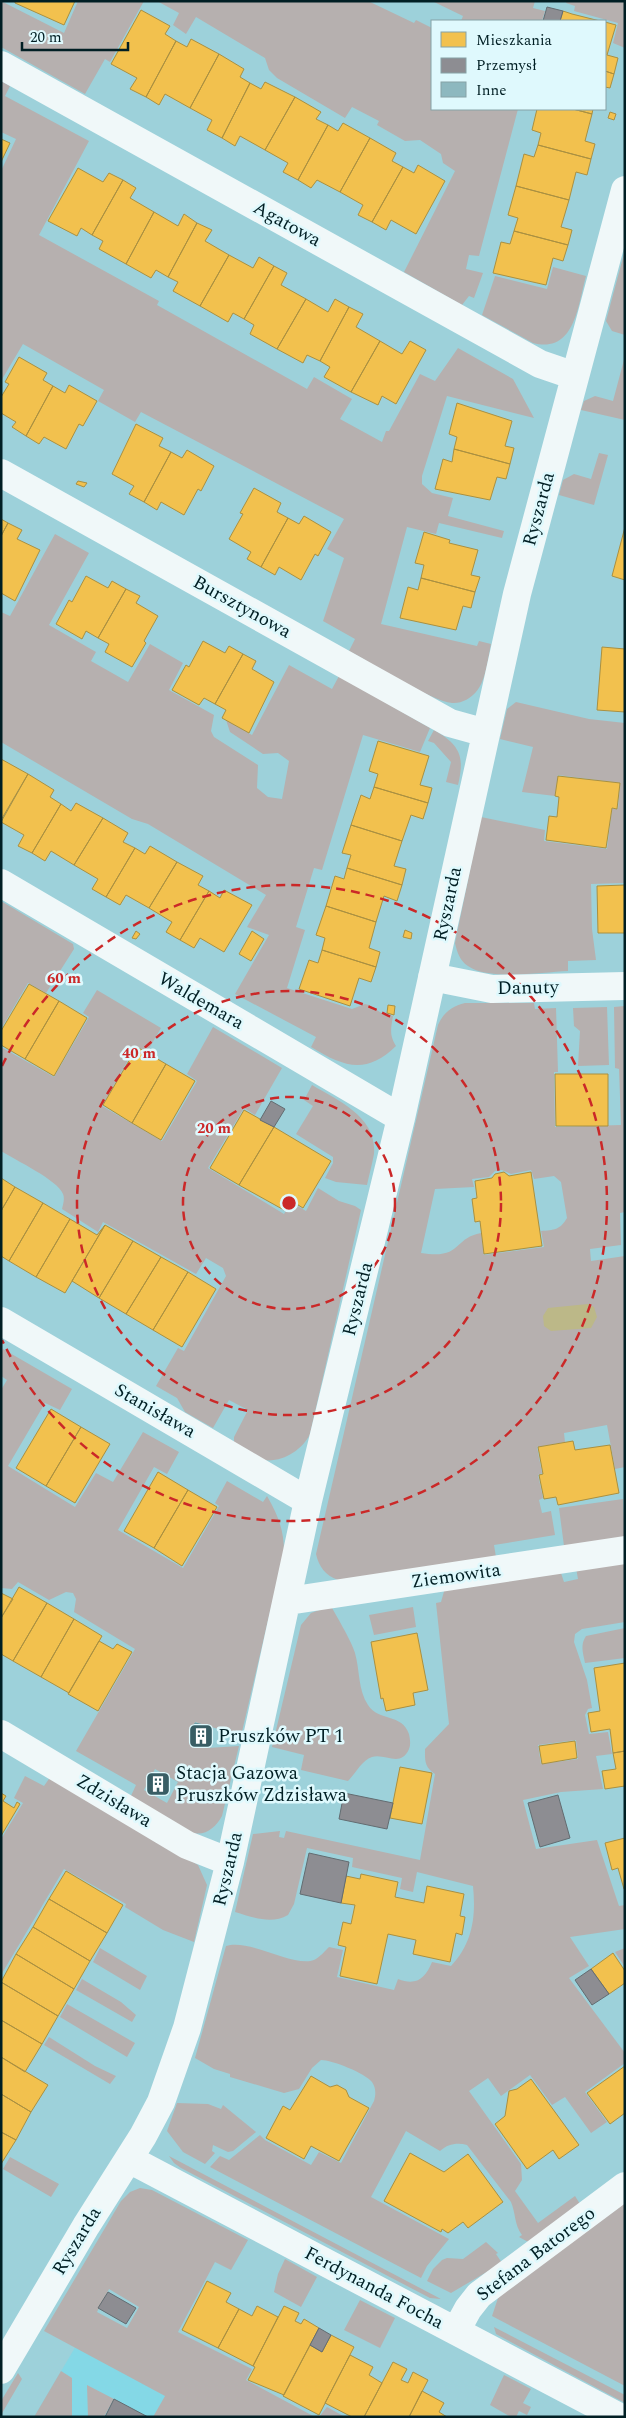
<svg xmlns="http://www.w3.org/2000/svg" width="626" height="2418" viewBox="0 0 626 2418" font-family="Spectral,serif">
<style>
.built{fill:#84d8e6}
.green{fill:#b6b0af;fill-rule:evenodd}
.water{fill:#bcb888}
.homes{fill:#f2c14e;stroke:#aa9041}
.industry{fill:#8d8d92;stroke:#636c71}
.building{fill:#8db8bf;stroke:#6b979f}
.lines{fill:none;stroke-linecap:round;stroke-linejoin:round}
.minor{stroke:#f0f8f9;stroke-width:28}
.ring{fill:none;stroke:#cb2828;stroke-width:2.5;stroke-dasharray:9 6}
.labels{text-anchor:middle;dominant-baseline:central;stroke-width:5;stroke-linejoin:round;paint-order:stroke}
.street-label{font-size:19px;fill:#011f24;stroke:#dff9fd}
.poi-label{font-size:19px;fill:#011f24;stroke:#dff9fd;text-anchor:start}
.centre{fill:#cb2828;stroke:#dff9fd;stroke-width:2.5}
.ring-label{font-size:15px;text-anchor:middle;font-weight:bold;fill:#cb2828;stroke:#dff9fd;stroke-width:5;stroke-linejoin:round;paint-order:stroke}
</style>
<rect width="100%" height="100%" fill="#9dd1da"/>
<path class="built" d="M96,2312L206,2371L178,2417H34Z"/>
<path class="green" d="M1,1L64,33L78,1H144L110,62L105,59L85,94L1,47Z
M157,1H368L414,23L416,20L432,28V109H518L479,256L469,255L466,269L483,273L474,298L469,296L462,305L404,272L455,171L443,163L441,154L420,140L405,141L377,125L379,121L352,107L345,118L277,78L269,70L265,58L196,17L186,34L173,25L179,13Z
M432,1H535L533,8L545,11L542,21H461L463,16Z
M567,1H625V48L613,43L618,23L574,11L575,6L566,3Z
M1,81L10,86L5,96L89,141L39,235L159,301L157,305L307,389L314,377L352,399L340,419L382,442L386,431H389L420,374L435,381L458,348L513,379L534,418L447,396L422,476V484L432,493L453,498L448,516L504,531L502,538L439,523L436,534L407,527L381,624L477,646L479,641L491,644C488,658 486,681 476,692C471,698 461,704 452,703C431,701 371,663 349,651L355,639L323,621L344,558L327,549L344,519L141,412L135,422L98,401L104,390L23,344L1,381V171L16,139L1,132Z
M625,250V335L612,331L606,321Z
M553,267L586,276C578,305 575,354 533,343L482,315L495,276L547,289Z
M625,356V420L581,410L584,401L595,396L613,401Z
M599,453L608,455L594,505L559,495L563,480L574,474L591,479Z
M55,534L89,553L49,625L96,652L91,661L128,682L150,644L183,663L169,690L214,715L211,731L214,737L258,765L257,788L268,797L282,799L289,761L278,753L263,754L230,732L226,720L252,735L289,665L332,689L339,676L430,728L420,752L363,735L322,870L314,868L296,927L305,930L287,988L352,1009L365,1004L369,1005L383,1014L393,1016C391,1028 389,1035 396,1046C366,1075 344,1067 311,1047L316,1037L235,994L269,935L247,927L266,895L148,824L132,819L1,742V612L10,616Z
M516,702L589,719L625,723V883L591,884L592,929L596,960L568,961V971C543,972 489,981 468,966C460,961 457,952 455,943L481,817L545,830L544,841L607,849L612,809H618L620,783L558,775L555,796L522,792L533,747L500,739L507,709Z
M434,730C460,745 465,756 458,785L446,782L451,762L434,743L428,741Z
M1,901L73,944L74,949L46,993L28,983L1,1029Z
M97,990L161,1028L147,1052L136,1046L102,1106L162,1141L197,1081L187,1074L213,1027L282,1068L255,1115L244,1108L208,1168L284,1214L291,1202L306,1211L318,1188L339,1201L355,1206L361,1210L310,1434C302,1451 279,1465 259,1459C251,1457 242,1450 234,1445V1437L248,1410L229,1400L213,1428L185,1412L177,1398L156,1386L178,1348L184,1351L226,1276L223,1268L206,1258L196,1274L103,1222L98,1232L62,1209C63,1204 65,1199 63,1194C58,1180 15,1160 1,1151V1047L54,1077L89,1017L83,1013Z
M465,1003H534L535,1009L556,1008L558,1072H554L555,1127L621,1125L619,1069L615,1068L614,1007L625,1006V1212L620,1213L621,1245L590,1249L591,1261L625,1256V1467L615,1469L607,1425L564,1433L565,1442L537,1447L542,1473L538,1475L543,1498L539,1500L542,1513L551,1511L555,1535L494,1545L496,1557L338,1580C325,1575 319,1567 316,1554L438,1025C443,1013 452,1006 465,1003ZM502,1170L511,1174L531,1170L534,1179L554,1176L561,1182L567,1218C560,1230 554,1230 541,1231L544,1247L484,1255L481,1233C453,1238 462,1260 421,1253L435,1189L474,1187L472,1179L489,1177L495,1171Z
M607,1007L609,1065L578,1066L580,1031L574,1026L573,1008Z
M312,1085C339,1101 377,1117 374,1154C372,1165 369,1175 367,1185L336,1182L325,1178L333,1163V1157L296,1134L313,1106L304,1100Z
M3,1349L72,1389L60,1410L45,1403L8,1466L75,1507L96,1473L113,1482L143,1432L179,1452L167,1474L154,1467L118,1530L183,1568L219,1506L215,1503L227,1481L263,1502L267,1496C278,1515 284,1530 284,1552L241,1736L195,1722L189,1743L208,1748L239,1746L222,1816C216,1827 206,1836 193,1833C180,1830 144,1805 130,1798L136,1785L76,1751L135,1649L74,1612L76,1599L73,1593L66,1592L49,1600L18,1582L12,1589L1,1588V1390L7,1380L1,1376V1352ZM155,1769L178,1782L167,1803L144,1790Z
M623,1499L625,1537L564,1546L559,1508Z
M625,1561V1622L582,1629L575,1634L574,1642L587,1680L592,1708L588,1709L585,1715L589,1734L608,1732L612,1754L596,1756L603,1789L561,1792L523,1800L536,1849L597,1840L619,1906L625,1905V1929L570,1937L589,1966L569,1978L625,2053V2063L585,2092L607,2122L591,2133L565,2097L552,2105L530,2075L501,2096L488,2078L469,2091L521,2164L522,2180L515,2191L538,2223L575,2196L580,2204L530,2243L519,2237L522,2235C514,2224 516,2214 511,2202L467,2145C458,2142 447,2144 440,2151L406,2131L371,2197L449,2239L427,2266L421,2278L210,2167L220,2156L229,2160L260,2135L265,2140L311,2165L319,2152L341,2163L374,2101C376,2094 376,2088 372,2082C365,2073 332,2060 321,2060L312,2068L299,2089L284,2093L230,2077V2074L214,2069L195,2058L226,1946C249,1938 295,1968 314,1960C320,1957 325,1951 329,1947L343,1950L337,1977L394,1990L398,1979C416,1986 425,1979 432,1962L451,1966C473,1943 476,1916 473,1886L417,1872L413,1892L400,1889L402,1878L352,1867L353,1858L307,1848L294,1904L288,1915C271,1925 252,1917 235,1912L253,1834L280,1831L279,1837L284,1838L286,1831L420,1860L435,1774C424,1767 425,1760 425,1749L449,1724L436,1603L441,1602L445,1588L560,1570L564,1582L578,1579L576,1568ZM576,1740L578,1759L541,1764L538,1745Z
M331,1606C337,1617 352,1642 355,1653C360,1671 358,1690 368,1705C379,1722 402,1713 409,1734C410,1739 411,1744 409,1749C401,1768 385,1753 372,1757C362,1760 356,1773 348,1781L301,1770L304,1755L272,1747L301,1625L311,1613Z
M413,1607L416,1627L374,1635L369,1615Z
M625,1628V1658L585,1663C583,1653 580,1645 586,1636Z
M25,1776L44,1786L51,1776L198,1865L207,1885L194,1942L163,1930L125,1907L126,1904L64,1869L1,1975V1839L23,1803L14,1798Z
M100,1948L147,1976L140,1990L93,1962Z
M625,1948V1967L615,1952Z
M82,1979L121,2002L136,2015L132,2022L76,1990Z
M67,2004L135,2043L127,2057L60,2017Z
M49,2037L95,2066L116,2076L110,2084L44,2045Z
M177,2103L208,2104L221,2109L223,2105L256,2132L233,2151L228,2152L213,2145L212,2151L215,2153L205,2164L183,2152L167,2131Z
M169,2156L441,2299L430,2298L181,2168L174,2163Z
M10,2157L59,2184L51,2197L3,2169Z
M140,2188L152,2190L248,2240L231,2270L215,2262L178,2332L252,2369L246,2380L315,2417H153L165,2396L44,2331L121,2201L130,2192ZM109,2289L139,2307L127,2328L97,2312Z
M625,2203V2386L492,2316L499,2295Z
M486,2242L498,2253L496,2254L502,2263L451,2293L427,2281L433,2269L442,2260L447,2258L463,2259Z
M285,2259L317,2277L301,2307L274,2292L278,2274Z
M360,2300L395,2318L380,2348L344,2330Z
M494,2327L625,2395V2403L496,2334Z
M61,2371L72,2378V2417H34Z
M18,2373L22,2379L1,2415V2401Z
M504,2375L531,2389L523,2403L531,2407L527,2415L519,2411L516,2417H511L490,2405Z
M87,2385L114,2399L104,2417H88Z
M327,2407L345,2417H319Z"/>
<path class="water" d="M588,1304L594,1307L597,1317L591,1328L551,1331L544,1326L543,1316L548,1308Z"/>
<path class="homes" d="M15,1H75L64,25L15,3Z
M141,10L170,26L165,34L176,41L146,97L130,89L137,78L111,64Z
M563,11L572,14L600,21H560Z
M605,22L616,25L607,55L618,58L614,74L605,71Z
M191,39L219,54L190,108L165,94L159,105L146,97L176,41L187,47Z
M219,54L244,69L240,77L250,83L222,138L207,130L212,120L190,108Z
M605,71L614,74L610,88L605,87Z
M265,82L295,97L265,150L240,136L235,146L222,138L250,83L261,89Z
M295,97L321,112L316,119L328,125L298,180L283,172L288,163L265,150Z
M537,109H573L592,114L585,141L595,144L591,159L538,145L541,133L532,130Z
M573,109H593L592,114Z
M610,112L616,114L614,120L608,118Z
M343,123L370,138L340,192L317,180L311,188L298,180L328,125L338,131Z
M370,138L396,153L392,161L403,167L372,222L358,215L363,205L340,192Z
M1,139L10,143L1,162Z
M538,145L591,159L587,175L576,172L569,200L516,186L524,154L534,157Z
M418,165L445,181L416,234L391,220L386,230L372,222L403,167L414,173Z
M78,168L103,182L109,173L123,180L92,235L81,228L77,236L48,221Z
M123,180L136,188L130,198L154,212L126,264L99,249L103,241L92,235Z
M516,186L569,200L561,227L572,230L568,245L514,231L518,218L508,215Z
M154,212L178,226L184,214L197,223L168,277L156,270L151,278L126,264Z
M197,223L212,230L205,241L229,255L200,306L173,291L178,282L168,277Z
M514,231L568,245L563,261L553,258L546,285L493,273L501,242L510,244Z
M229,255L253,268L259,257L274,266L244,319L233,313L228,322L200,306Z
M274,266L287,273L281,285L306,299L277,349L250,334L254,325L244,319Z
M306,299L328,312L335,299L349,307L320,361L307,355L303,363L277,349Z
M349,307L363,314L356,327L380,341L351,392L324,377L330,367L320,361Z
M380,341L402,354L410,341L426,350L396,404L382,396L378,405L351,392Z
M19,357L47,373L43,380L53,386L26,436L12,427L16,422L1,413V397L9,384L5,382Z
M69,385L97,401L83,426L79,424L66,449L44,437L39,444L26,436L53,386L65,393Z
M457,403L512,421L505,446L514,448L510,464L454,449L457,437L449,434Z
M136,424L163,438L159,446L171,452L144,502L129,494L134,486L112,474Z
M454,449L510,464L506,479L497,477L490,500L435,489L443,459L452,462Z
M187,450L214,466L201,491L198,489L184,515L161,502L157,510L144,502L171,452L182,458Z
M78,481L87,483L84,487L76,484Z
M254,488L281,503L277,512L288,518L261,567L247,559L251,552L229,539L243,514L240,513Z
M304,516L331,532L318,556L315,554L301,580L279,567L275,575L261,567L288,518L299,524Z
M1,519L8,523L1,536Z
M8,523L22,530L17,539L40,550L15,601L1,593V536Z
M625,527V580L612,576Z
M424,532L450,540L449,543L478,550L471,575L480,577L475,592L421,578L424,565L415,563Z
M86,576L108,588L112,581L126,589L98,638L86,631L82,639L56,624L69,600L72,602Z
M421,578L475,592L471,608L463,606L456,630L400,618L408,587L418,590Z
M126,589L140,596L136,603L158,616L144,641L146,643L132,667L105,652L109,644L98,638Z
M203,641L225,653L229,646L243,654L215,704L204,698L199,705L172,690L186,665L189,667Z
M602,647L625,649V712L597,710Z
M243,654L256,661L252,669L274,682L249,733L222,718L226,710L215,704Z
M378,741L429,756L420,785L432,788L428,803L374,787L378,774L369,771Z
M1,759L28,774L1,820Z
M28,774L54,790L50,797L61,804L32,853L18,846L24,835L1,822Z
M558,776L620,783L617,809L612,808L606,848L546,840L549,816L557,817L559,797L555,796Z
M374,787L428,803L423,819L411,815L402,841L351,825L361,795L370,799Z
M76,803L103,818L74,865L51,851L45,861L32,853L61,804L71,811Z
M103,818L128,833L123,842L135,848L106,897L92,889L98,879L74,865Z
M351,825L402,841L394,866L406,869L402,885L347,868L351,855L342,853Z
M150,846L177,862L149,908L126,895L120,905L106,897L135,848L145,854Z
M177,862L203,876L198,885L209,891L180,940L166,932L172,922L149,908Z
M347,868L402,885L397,901L384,896L376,922L326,906L335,876L344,879Z
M625,885V933H598L597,886Z
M224,890L252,905L224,952L200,938L194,948L180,940L209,891L220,898Z
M326,906L376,922L369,948L380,952L376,967L322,950L325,938L316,935Z
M405,930L412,933L411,939L403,937Z
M136,931L140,934L136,939L132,938Z
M252,931L264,939L251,961L239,954Z
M322,950L376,967L371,982L359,978L350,1006L299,989L309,960L318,963Z
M29,984L59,1001L25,1059L1,1045V1031Z
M59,1001L87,1018L54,1076L25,1059Z
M388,1005L395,1006L394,1015L387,1013Z
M137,1047L166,1064L132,1123L103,1105Z
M166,1064L195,1081L161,1140L132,1123Z
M555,1074H608V1126H556Z
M244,1110L274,1127L239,1185L210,1168Z
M274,1127L331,1161L303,1208L290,1200L284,1210L239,1185Z
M504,1172L509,1176L531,1172L542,1246L484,1254L480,1221L475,1222L472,1199L477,1198L475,1181L492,1178L495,1174Z
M1,1178L15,1187L1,1211Z
M15,1187L43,1203L9,1261L1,1256V1211Z
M43,1203L70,1219L36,1277L9,1261Z
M70,1219L97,1235L105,1225L65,1293L36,1277Z
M105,1225L133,1241L99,1298L72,1281Z
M133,1241L161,1257L126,1314L99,1298Z
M161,1257L188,1272L153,1330L126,1314Z
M188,1272L216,1289L182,1347L153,1330Z
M51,1409L81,1427L46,1486L16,1468Z
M81,1427L110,1444L75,1503L46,1486Z
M573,1441L575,1450L610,1445L619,1493L558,1505L556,1497L544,1499L539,1475L543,1474L538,1447Z
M158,1472L188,1490L154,1548L124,1531Z
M188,1490L217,1507L182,1566L154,1548Z
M19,1587L47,1603L13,1661L1,1654V1618Z
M1,1593L13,1599L1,1618Z
M47,1603L74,1619L41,1677L13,1661Z
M74,1619L102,1636L69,1693L41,1677Z
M417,1633L428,1690L413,1693L415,1705L386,1711L383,1698L381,1699L371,1642Z
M99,1641L113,1649L117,1644L132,1652L98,1711L68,1694Z
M625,1663V1751L613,1753L610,1729L591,1732L588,1713L600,1711L594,1668Z
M575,1741L577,1758L542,1764L539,1746Z
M625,1751V1786L605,1789L602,1771L616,1769L613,1753Z
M400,1767L432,1773L422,1824L390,1818Z
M1,1793L6,1796L3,1801L14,1808L17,1802L20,1804L1,1836Z
M625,1838V1888L624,1889L618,1868L612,1870L605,1843Z
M66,1871L123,1905L107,1933L49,1899Z
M361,1874L398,1882L395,1897L424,1903L427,1886L464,1894L460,1916L465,1917L462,1935L456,1933L450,1962L413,1954L416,1940L388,1934L377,1984L340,1976L346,1947L338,1945L343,1922L351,1924L355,1905L341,1903L346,1876L360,1879Z
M49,1899L107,1933L90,1961L33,1927Z
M33,1927L90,1961L74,1989L16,1954Z
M613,1953L625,1971V1983L609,1994L591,1969Z
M16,1954L74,1989L58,2016L1,1982Z
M1,1982L58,2016L42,2044L1,2020Z
M1,2020L42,2044L25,2072L1,2057Z
M1,2057L48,2085L31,2112L1,2094Z
M625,2066V2113L610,2124L587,2093Z
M311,2076L330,2087L337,2085L346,2090L349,2097L369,2108L339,2161L311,2146L304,2159L266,2138L283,2106L290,2110Z
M531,2079L579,2145L559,2159L553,2150L527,2169L495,2124L505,2116L509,2091L517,2089Z
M1,2094L31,2112L16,2140L1,2132Z
M1,2132L16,2140L1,2164Z
M410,2153L444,2172L468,2154L503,2202L468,2228L463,2222L448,2233L442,2229L441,2232L384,2201Z
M207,2281L231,2293L226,2302L239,2309L218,2348L182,2330Z
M257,2306L278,2317L253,2366L218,2348L239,2309L252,2316Z
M284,2306L299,2313L295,2321L301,2324L304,2319L319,2328L284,2395L248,2380L255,2367L253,2366Z
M331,2335L354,2347L319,2415L283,2396L310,2345L322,2352Z
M350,2355L373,2367L369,2375L382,2383L364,2417H352L325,2403Z
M393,2362L407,2369L401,2380L408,2383L413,2372L428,2380L409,2417H364Z
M422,2391L444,2403L439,2412L447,2417H409Z"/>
<path class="industry" d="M547,7L563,11L560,21H543Z
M271,1101L285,1109L274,1127L260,1120Z
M344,1793L393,1803L387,1829L339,1819Z
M558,1795L570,1838L540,1847L528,1803Z
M309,1853L349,1862L341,1903L300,1894Z
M591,1969L609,1994L592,2005L575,1980Z
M108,2292L136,2308L126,2324L98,2308Z
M319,2328L331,2335L322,2352L310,2345Z
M114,2399L148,2417H105Z"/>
<path class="building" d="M195,1723L212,1727L207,1747L190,1743Z
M155,1781L169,1787L166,1794L152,1787Z"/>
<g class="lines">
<path class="minor" d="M1,65L540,364L575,376
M1,473L450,723L486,733
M1,883L401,1118
M432,977L492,989L625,986
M1,1321L308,1501
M288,1601L625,1550
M1,1734L187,1845L230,1862
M129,2159L619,2417
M456,2331L468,2309L479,2295L625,2186
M1,2370L86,2226L143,2136L161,2102L187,2028L230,1862L308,1501L401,1118L517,594L625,190"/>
</g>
<g class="ring">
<circle cx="289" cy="1203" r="106"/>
<circle cx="289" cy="1203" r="212"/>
<path d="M2 1066A318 318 0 1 1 2 1340"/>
</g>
<defs>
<symbol id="building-square" viewBox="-11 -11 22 22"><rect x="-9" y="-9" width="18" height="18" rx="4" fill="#385d64" stroke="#dff9fd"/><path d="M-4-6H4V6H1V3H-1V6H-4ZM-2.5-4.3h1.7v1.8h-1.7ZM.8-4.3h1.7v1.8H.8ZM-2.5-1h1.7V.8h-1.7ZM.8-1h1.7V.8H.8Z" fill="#fff"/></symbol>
</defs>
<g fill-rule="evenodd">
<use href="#building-square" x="187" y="1722" width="28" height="28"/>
<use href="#building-square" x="144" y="1770" width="28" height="28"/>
</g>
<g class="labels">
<g class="street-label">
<text transform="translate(287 224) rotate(29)">Agatowa</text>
<text transform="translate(539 509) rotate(-75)">Ryszarda</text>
<text transform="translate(242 607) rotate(29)">Bursztynowa</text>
<text transform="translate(448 904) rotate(-78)">Ryszarda</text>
<text transform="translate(528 988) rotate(-1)">Danuty</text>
<text transform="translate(201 1001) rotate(30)">Waldemara</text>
<text transform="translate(358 1299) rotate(-76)">Ryszarda</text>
<text transform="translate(155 1411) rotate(30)">Stanisława</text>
<text transform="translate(456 1576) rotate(-8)">Ziemowita</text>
<text transform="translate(114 1801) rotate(31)">Zdzisława</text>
<text transform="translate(228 1869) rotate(-77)">Ryszarda</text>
<text transform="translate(77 2241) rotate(-59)">Ryszarda</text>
<text transform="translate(536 2254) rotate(-37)">Stefana Batorego</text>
<text transform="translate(374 2288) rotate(28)">Ferdynanda Focha</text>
</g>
<g class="poi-label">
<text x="218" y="1736">Pruszków PT 1</text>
<text x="176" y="1773">Stacja Gazowa<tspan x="176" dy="22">Pruszków Zdzisława</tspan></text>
</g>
</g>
<circle cx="289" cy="1203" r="8" class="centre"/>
<g class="ring-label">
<text x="64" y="983">60 m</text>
<text x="139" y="1058">40 m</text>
<text x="214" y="1133">20 m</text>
</g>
<rect width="626" height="2418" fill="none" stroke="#011f24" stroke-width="5"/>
<rect x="431" y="20" width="175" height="90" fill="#dff9fd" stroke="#86a2a6"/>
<rect x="441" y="32" width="25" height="15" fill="#f2c14e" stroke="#86a2a6"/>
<text x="476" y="45" font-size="15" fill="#011f24">Mieszkania</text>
<rect x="441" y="58" width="25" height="15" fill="#8d8d92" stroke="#86a2a6"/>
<text x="476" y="70" font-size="15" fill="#011f24">Przemysł</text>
<rect x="441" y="82" width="25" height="15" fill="#8db8bf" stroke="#86a2a6"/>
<text x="476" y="95" font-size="15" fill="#011f24">Inne</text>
<path d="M22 42v8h106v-8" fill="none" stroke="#011f24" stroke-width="2.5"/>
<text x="30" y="42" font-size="15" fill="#011f24" stroke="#dff9fd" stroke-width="4" paint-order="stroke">20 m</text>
</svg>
